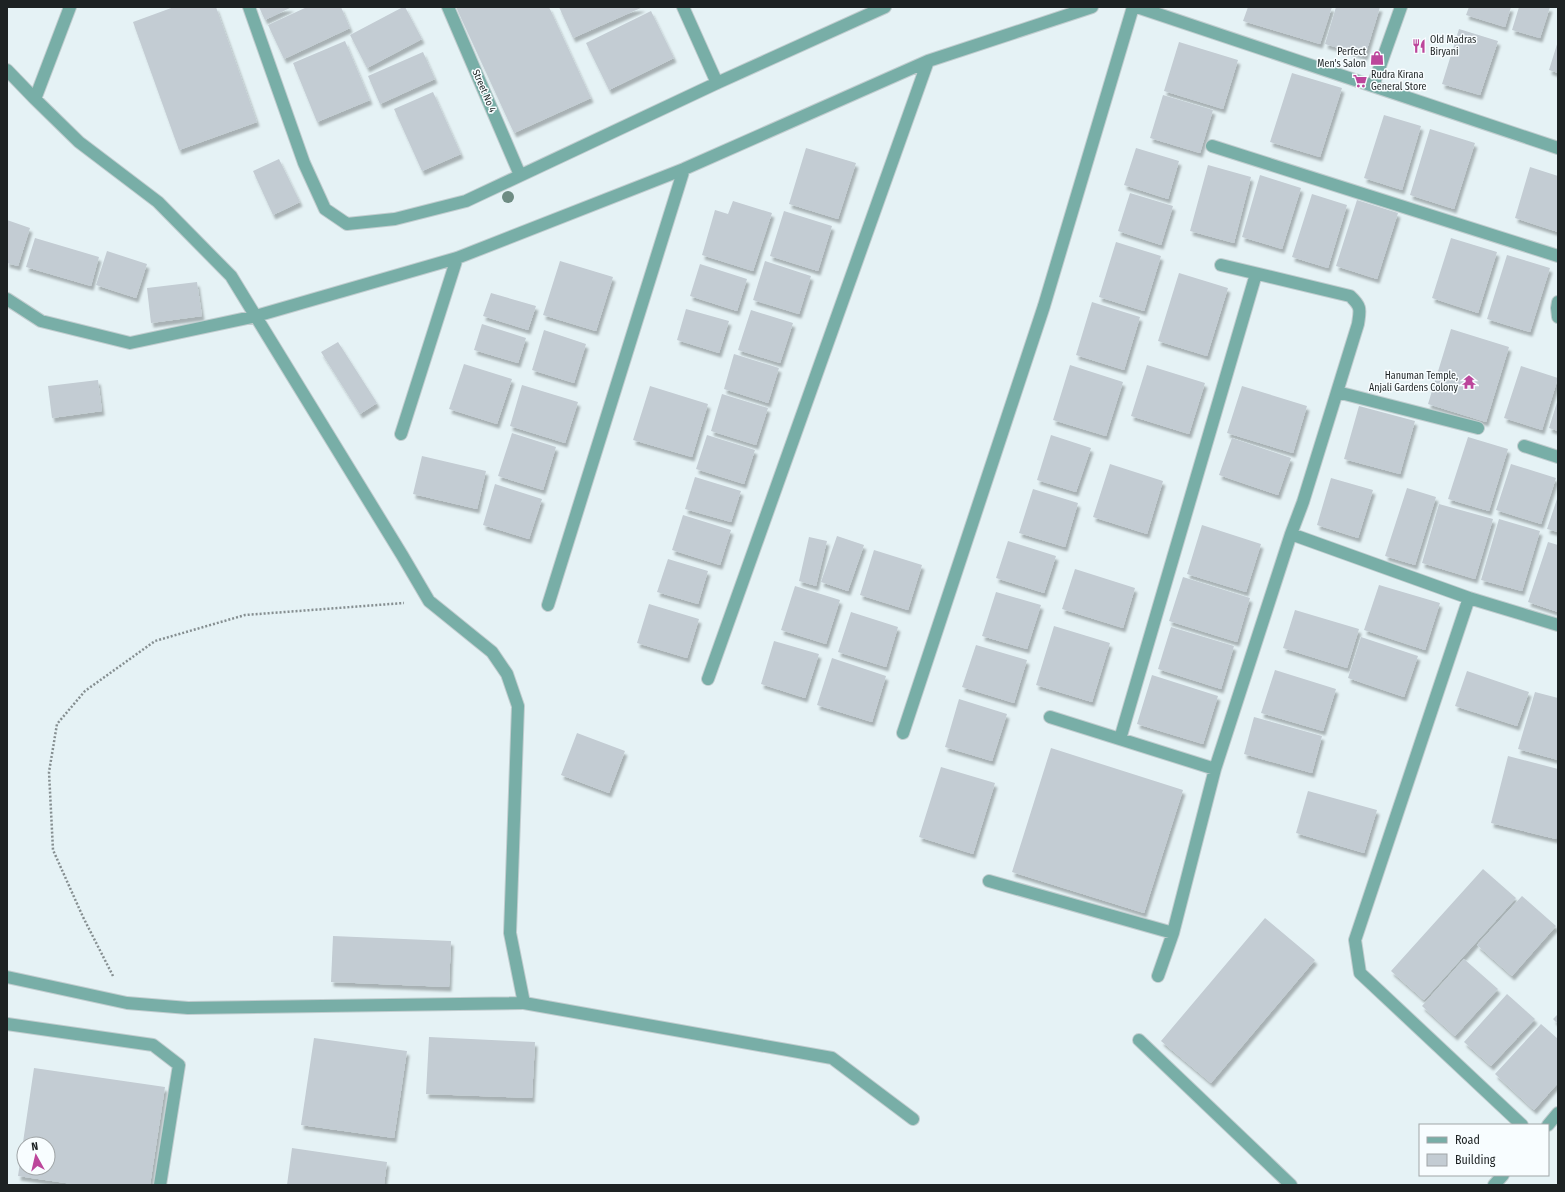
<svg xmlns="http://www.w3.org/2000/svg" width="1565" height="1192" viewBox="0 0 1565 1192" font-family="'Fira Sans Condensed',sans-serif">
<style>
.building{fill:#c3ccd3;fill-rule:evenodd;filter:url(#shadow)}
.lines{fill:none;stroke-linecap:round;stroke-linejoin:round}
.lane-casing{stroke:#c1cdcf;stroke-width:14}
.street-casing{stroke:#c1cdcf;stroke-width:14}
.path{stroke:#858e90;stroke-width:2.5;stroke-dasharray:2 2;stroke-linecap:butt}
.lane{stroke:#78aea7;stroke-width:12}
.street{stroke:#78aea7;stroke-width:12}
.tree{fill:#6e8c83}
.labels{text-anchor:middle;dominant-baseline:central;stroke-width:3;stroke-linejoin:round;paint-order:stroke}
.poi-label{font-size:10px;fill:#1d2223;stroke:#f8fdff;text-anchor:start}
.street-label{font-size:10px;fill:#1d2223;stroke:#f8fdff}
</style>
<defs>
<filter id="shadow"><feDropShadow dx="2.5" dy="4.5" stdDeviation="1" flood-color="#0004"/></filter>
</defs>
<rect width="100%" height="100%" fill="#e5f2f5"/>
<path class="building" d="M174,7H216L257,122L179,150L133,22Z
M259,7H292L265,20Z
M307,7H341L350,28L284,59L268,25Z
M403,7H405L422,39L367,68L350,35Z
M456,7H549L591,98L514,133Z
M559,7H643L573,38Z
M1248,7H1332L1320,44L1243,21Z
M1336,7H1380L1365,56L1325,44Z
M1469,7H1511L1505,27L1466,15Z
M1519,7H1550L1540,38L1512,30Z
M651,11L674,58L609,90L586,43Z
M1459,29L1498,41L1480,95L1442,84Z
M345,41L370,100L317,122L293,63Z
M1558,41V73L1549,70Z
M1179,42L1238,60L1223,109L1164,91Z
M423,52L435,79L380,104L368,76Z
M1292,73L1342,88L1320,157L1270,142Z
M433,92L461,154L422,171L394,109Z
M1163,95L1213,110L1200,153L1150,138Z
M1384,115L1421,126L1402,190L1364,178Z
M1430,129L1475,143L1454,209L1410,195Z
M806,148L856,163L838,219L789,204Z
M1136,148L1179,161L1168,199L1124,185Z
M279,159L300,202L273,215L253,171Z
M1208,165L1251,177L1234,243L1190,231Z
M1530,167L1558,176V232L1515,218Z
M1260,175L1301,188L1282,249L1242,237Z
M1130,193L1173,206L1161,245L1118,231Z
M1312,194L1347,205L1328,268L1292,257Z
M1357,200L1398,213L1377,279L1336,266Z
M733,201L772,213L753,271L702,255L715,210L728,214Z
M784,211L832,226L818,271L770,256Z
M7,220L30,228L18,266L7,263Z
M35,238L99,257L91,286L26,267Z
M1451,238L1497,252L1478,313L1432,298Z
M1116,242L1161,256L1144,311L1099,297Z
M107,251L147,264L136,298L96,285Z
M1507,255L1550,268L1530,332L1487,319Z
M560,261L613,277L596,331L543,315Z
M765,261L811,276L799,314L753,300Z
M700,264L747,279L737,311L690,296Z
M1179,273L1228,288L1207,356L1158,341Z
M197,282L202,316L151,323L147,288Z
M491,293L536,306L528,330L483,316Z
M1092,302L1140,317L1124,370L1076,355Z
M686,309L729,321L719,353L677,340Z
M751,310L793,323L780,363L738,350Z
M482,324L526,338L518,363L474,350Z
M1451,329L1509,347L1486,422L1428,404Z
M544,330L586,344L574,383L532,370Z
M338,342L377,403L360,414L321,352Z
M734,354L779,368L768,403L724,389Z
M464,364L512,379L497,424L449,409Z
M1070,365L1123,382L1106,436L1053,420Z
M1147,365L1205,383L1189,434L1131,416Z
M1521,366L1558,378L1542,430L1504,418Z
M98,380L102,411L52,418L48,386Z
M522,385L578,402L565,443L510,426Z
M650,386L708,404L692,457L633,440Z
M1242,386L1307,406L1293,453L1227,433Z
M722,394L768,408L756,445L711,431Z
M1558,399V431L1549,428Z
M1359,406L1415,421L1400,474L1344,459Z
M512,433L556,447L543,490L498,476Z
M707,435L755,450L744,484L696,469Z
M1051,435L1091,448L1076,492L1037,480Z
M1468,437L1508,449L1489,511L1448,499Z
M1232,438L1291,458L1278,495L1219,475Z
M422,456L486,471L477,509L413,494Z
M1110,464L1163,481L1147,534L1093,517Z
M1511,464L1556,478L1541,524L1496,510Z
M695,477L741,491L731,522L685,509Z
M1331,478L1373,490L1358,538L1317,525Z
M495,484L542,499L529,539L483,525Z
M1407,488L1436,497L1415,565L1385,556Z
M1033,489L1078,503L1065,547L1019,533Z
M1558,496V532L1547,529Z
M1439,504L1493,519L1475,579L1422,563Z
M683,515L731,530L720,565L672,550Z
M1499,519L1540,531L1522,591L1481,580Z
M1202,525L1261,544L1246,592L1187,574Z
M837,536L864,545L848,591L821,582Z
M809,537L827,541L816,586L799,581Z
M1008,541L1056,556L1044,593L996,578Z
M1548,542L1558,545V612L1528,602Z
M874,550L922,565L908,610L860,595Z
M668,559L708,571L698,604L657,592Z
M1075,569L1135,588L1123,628L1062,609Z
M1183,577L1250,598L1237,642L1169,621Z
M1379,585L1440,603L1425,650L1364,630Z
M795,586L840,600L826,644L781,630Z
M996,592L1041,605L1027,649L982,636Z
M649,604L699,619L687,658L637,643Z
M1295,610L1359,629L1347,668L1283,648Z
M851,612L898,627L886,667L838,652Z
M1054,626L1110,643L1092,702L1036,685Z
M1171,627L1234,646L1221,689L1158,669Z
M1361,637L1418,656L1404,697L1348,678Z
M774,641L819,654L805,698L761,684Z
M976,645L1027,660L1014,703L962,687Z
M832,658L886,676L872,722L817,705Z
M1275,670L1336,689L1323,731L1261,713Z
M1467,671L1529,692L1517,726L1455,706Z
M1152,675L1218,696L1203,744L1137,724Z
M1535,692L1558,698V760L1518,749Z
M959,699L1007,714L992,761L945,747Z
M1254,717L1322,736L1312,773L1244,754Z
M577,733L625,751L609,793L561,775Z
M1051,748L1183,790L1144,913L1012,872Z
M1508,756L1558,769V830L1556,839L1491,823Z
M941,767L995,783L973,854L919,837Z
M1308,791L1377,810L1364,853L1296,833Z
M1483,869L1516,898L1424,1000L1391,971Z
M1522,896L1556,926L1512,976L1477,945Z
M1265,918L1315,960L1211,1083L1161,1041Z
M333,936L451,941L449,987L331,982Z
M1464,959L1498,989L1455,1036L1422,1006Z
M1507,994L1535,1019L1491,1066L1464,1042Z
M1558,1014V1024L1553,1019Z
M1541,1024L1558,1039V1083L1534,1110L1495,1074Z
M429,1037L535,1042L532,1098L426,1094Z
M314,1038L407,1051L394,1138L301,1125Z
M34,1068L165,1087L150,1185H79L18,1176ZM24,1144H48V1168H24Z
M292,1148L387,1162L384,1185H287Z"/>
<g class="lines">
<defs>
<path id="lane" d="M524,1003L832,1058L913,1119"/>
<path id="street" d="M249,7L304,163L325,209L347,224L395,219L466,201L717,83L885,7
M448,7L520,175
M683,7L717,83
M1137,7L1558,148
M7,70L35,99
M1373,86L1401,7
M1212,146L1558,256
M7,299L41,321L130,343L256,316L457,258L684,169L928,61L1092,7
M1558,302L1557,308L1558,317
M1337,392L1478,428
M401,434L457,258
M1524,446L1558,457
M1291,534L1469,598L1558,625
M1469,598L1355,940L1360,973L1522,1125
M548,605L684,169
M708,679L928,61
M1050,717L1215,769
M903,733L1044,306L1133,7
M1120,739L1256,274
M989,881L1173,933
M1158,976L1173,933L1215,769L1291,534L1303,502L1358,324C1360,310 1362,307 1350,296L1221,265
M7,977L127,1003L188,1008L524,1003L510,933L518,706L507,674L492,652L429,601L402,555L231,276L158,202L79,142L35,99L70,7
M7,1024L153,1045L179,1065L160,1185
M1139,1040L1291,1185
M1548,1125L1558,1113
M1494,1185L1503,1175"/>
</defs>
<use href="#lane" class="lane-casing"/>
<use href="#street" class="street-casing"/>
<path class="path" d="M113,976L83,917L53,850L49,772L57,724L85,691L155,641L245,615L404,603"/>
<use href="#lane" class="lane"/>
<use href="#street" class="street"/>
</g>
<circle class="tree" cx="508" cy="197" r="6"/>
<defs>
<symbol id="restaurant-bare" viewBox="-9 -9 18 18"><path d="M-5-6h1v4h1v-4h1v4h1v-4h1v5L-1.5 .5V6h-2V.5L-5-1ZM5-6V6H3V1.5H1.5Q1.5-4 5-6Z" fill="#bc469b" stroke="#f8fdff" stroke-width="2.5" paint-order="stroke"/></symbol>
<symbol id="shop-bare" viewBox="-9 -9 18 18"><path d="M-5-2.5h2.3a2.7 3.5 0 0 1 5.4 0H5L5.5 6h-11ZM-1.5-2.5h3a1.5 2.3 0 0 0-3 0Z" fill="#bc469b" stroke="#f8fdff" stroke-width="2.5" paint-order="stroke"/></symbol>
<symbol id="supermarket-bare" viewBox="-9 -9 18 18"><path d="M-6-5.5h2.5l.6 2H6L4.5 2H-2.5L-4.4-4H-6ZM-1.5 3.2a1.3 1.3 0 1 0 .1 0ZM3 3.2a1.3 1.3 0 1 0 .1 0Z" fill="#bc469b" stroke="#f8fdff" stroke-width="2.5" paint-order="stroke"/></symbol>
<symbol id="temple-bare" viewBox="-9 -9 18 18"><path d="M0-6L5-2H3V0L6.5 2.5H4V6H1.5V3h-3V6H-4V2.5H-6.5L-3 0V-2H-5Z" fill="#bc469b" stroke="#f8fdff" stroke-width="2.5" paint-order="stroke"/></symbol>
</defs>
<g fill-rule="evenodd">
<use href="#restaurant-bare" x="1409" y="36" width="20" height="20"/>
<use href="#shop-bare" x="1367" y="48" width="20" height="20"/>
<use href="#supermarket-bare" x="1350" y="71" width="20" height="20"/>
<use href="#temple-bare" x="1459" y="372" width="20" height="20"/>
</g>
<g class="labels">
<g class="poi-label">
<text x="1430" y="40">Old Madras<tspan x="1430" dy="12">Biryani</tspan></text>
<text x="1366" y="52" text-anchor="end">Perfect<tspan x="1366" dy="12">Men's Salon</tspan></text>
<text x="1371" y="75">Rudra Kirana<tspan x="1371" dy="12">General Store</tspan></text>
<text x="1458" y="376" text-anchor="end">Hanuman Temple,<tspan x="1458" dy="12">Anjali Gardens Colony</tspan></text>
</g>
<g class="street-label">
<text transform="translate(484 91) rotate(67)">Street No 4</text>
</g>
</g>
<rect width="1565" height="1192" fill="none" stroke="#1d2223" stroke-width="16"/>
<rect x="1419" y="1124" width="130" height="52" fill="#f8fdff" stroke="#a0a5a7"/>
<rect x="1427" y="1137" width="20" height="6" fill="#78aea7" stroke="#a0a5a7"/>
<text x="1455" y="1144" font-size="12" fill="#1d2223">Road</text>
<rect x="1427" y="1154" width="20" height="12" fill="#c3ccd3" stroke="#a0a5a7"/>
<text x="1455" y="1164" font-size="12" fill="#1d2223">Building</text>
<g transform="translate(36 1156) rotate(352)"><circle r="19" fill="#f8fdff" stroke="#a0a5a7"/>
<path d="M0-3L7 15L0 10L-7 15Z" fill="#bc469b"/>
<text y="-6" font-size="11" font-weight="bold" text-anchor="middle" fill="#1d2223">N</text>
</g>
</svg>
